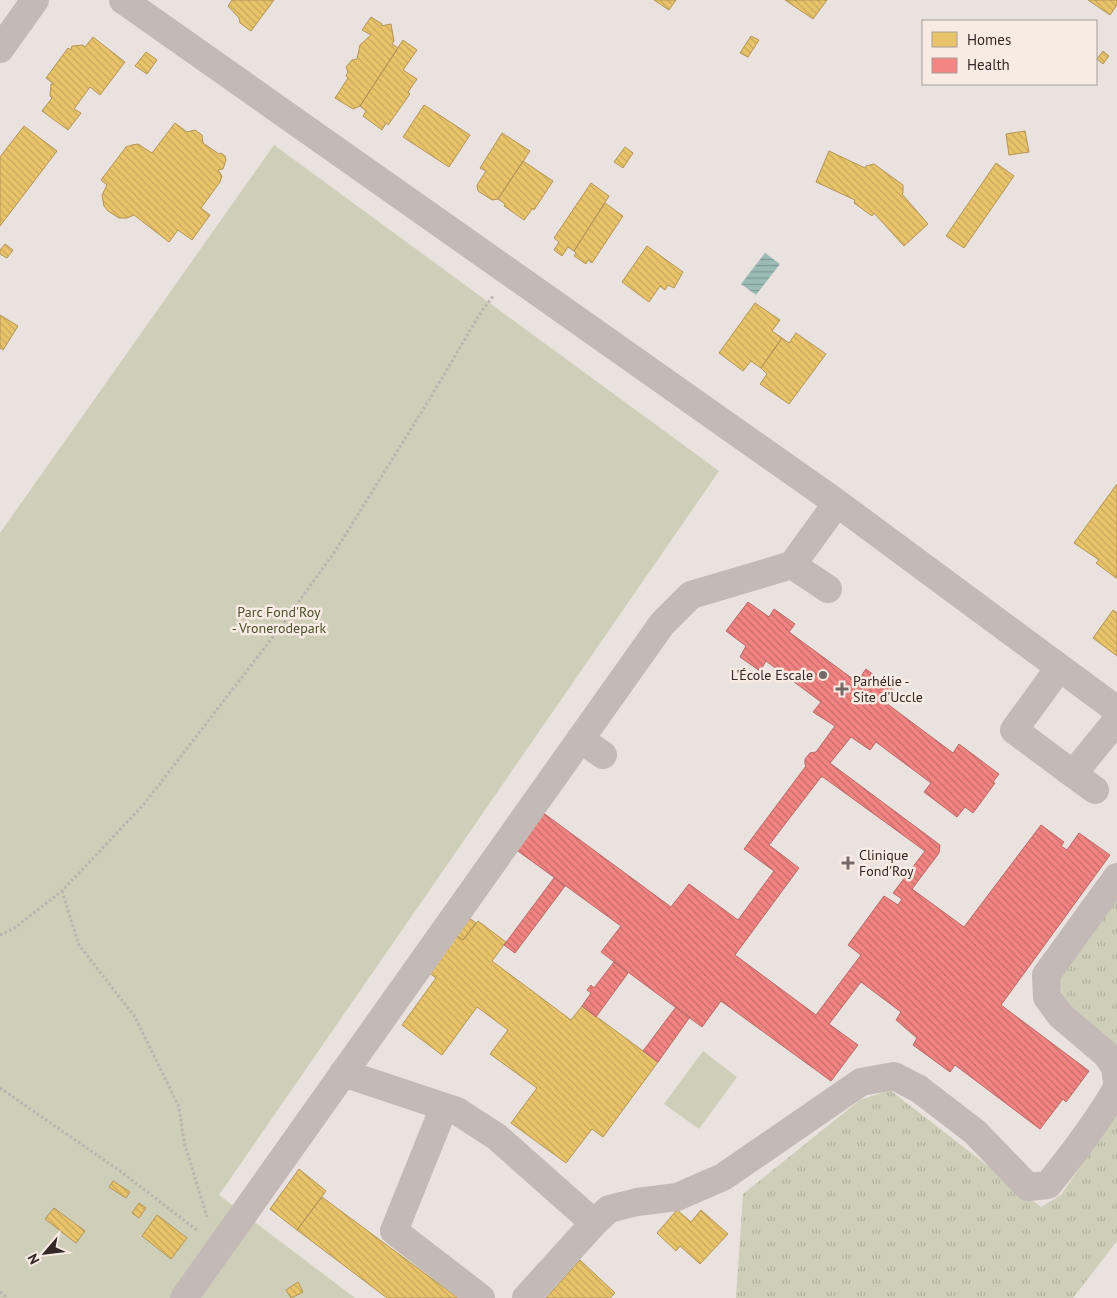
<svg xmlns="http://www.w3.org/2000/svg" width="1117" height="1298" viewBox="0 0 1117 1298" font-family="'PT Sans',sans-serif">
<style>
.grass{fill:url(#grass-tufts)}
.park{fill:#cfceb8}
.water{fill:url(#water-rules)}
.homes{fill:url(#homes-back-hatch);stroke:#b29556}
.health{fill:url(#health-back-hatch);stroke:#b96866;fill-rule:evenodd}
.lines{fill:none;stroke-linecap:round;stroke-linejoin:round}
.path{stroke:#bcb3af;stroke-width:3;stroke-dasharray:2.5 2.5;stroke-linecap:butt}
.minor{stroke:#c3bab7;stroke-width:28}
.poi-dot{fill:#736966;stroke:#f8ebe4;stroke-width:2}
.labels{text-anchor:middle;dominant-baseline:central;stroke-width:5;stroke-linejoin:round;paint-order:stroke}
.park-label{font-size:14px;fill:#4a512b;stroke:#f8ebe4}
.poi-label{font-size:14px;fill:#332826;stroke:#f8ebe4;text-anchor:start}
</style>
<defs>
<pattern id="grass-tufts" width="24" height="20" patternUnits="userSpaceOnUse" patternTransform="scale(1.25)"><rect width="24" height="20" fill="#cfceb8"/><path d="M3 7l-1-3M5 7V3M7 7l1-3M15 17l-1-3M17 17v-4M19 17l1-3" fill="none" stroke="#b2b19e"/></pattern>
<pattern id="water-rules" width="6" height="5" patternUnits="userSpaceOnUse" patternTransform="scale(1.25)"><rect width="6" height="5" fill="#9bbcb5"/><path d="M0 2.5h6" fill="none" stroke="#7f9993"/></pattern>
<pattern id="homes-back-hatch" width="6" height="6" patternUnits="userSpaceOnUse" patternTransform="scale(1.25)"><rect width="6" height="6" fill="#e9c46a"/><path d="M-1 5l2 2M0 0l6 6M5-1l2 2" fill="none" stroke="#c8a85c"/></pattern>
<pattern id="health-back-hatch" width="6" height="6" patternUnits="userSpaceOnUse" patternTransform="scale(1.25)"><rect width="6" height="6" fill="#f28482"/><path d="M-1 5l2 2M0 0l6 6M5-1l2 2" fill="none" stroke="#c56c6a"/></pattern>
</defs>
<rect width="100%" height="100%" fill="#eae2de"/>
<path class="grass" d="M1117,894V1051L1065,1006L1058,977Z
M890,1090L1041,1207L1061,1195L1117,1113V1241L1073,1298H736L743,1194L860,1100Z"/>
<path class="park" d="M274,145L719,471L219,1195L355,1298H0V533Z
M703,1051L737,1077L699,1129L664,1104Z"/>
<path class="water" d="M765,253L780,264L756,295L741,284Z"/>
<path class="homes" d="M232,0H274L251,31L240,23L239,18L228,6Z
M654,0H676L669,10Z
M785,0H827L813,19Z
M1088,0H1117V5L1110,15Z
M371,17L382,24L381,26L391,24L394,41L392,44L398,48L360,106L353,109L335,98L348,78L346,76L348,72L346,67L352,60L357,59L360,45L371,35L362,30Z
M751,36L759,40L748,57L740,53Z
M93,37L125,62L100,95L90,87L74,109L81,113L68,130L42,111L52,98L50,96L51,84H54L46,78L68,48L71,50L72,46L83,45L85,47Z
M403,40L417,50L403,70L417,79L408,92L410,94L388,125L386,123L382,130L363,116L366,111L360,106Z
M1103,51L1109,56L1103,64L1097,59Z
M146,52L157,60L147,74L135,66Z
M424,105L470,135L449,167L403,137Z
M175,123L187,132L195,130L202,135L203,143L219,154L221,153L225,156L226,160L223,169L218,170L222,176L220,182L201,208L210,215L192,240L178,230L169,242L134,215L127,218H119L108,211L104,206L102,195L107,185L101,180L126,147L132,145L138,144L152,153Z
M24,126L57,151L0,226V157Z
M1025,131L1029,152L1009,155L1006,134Z
M502,133L530,151L498,199L492,200L478,191L477,185L486,171L480,168Z
M625,147L633,153L623,168L614,162Z
M829,151L865,168L866,166L874,164L903,185V193L902,194L928,224L904,246L874,213L872,216L854,203L855,200L816,182Z
M523,161L553,181L534,210L533,208L524,220L504,206L505,204L498,199Z
M996,163L1014,176L964,248L946,236Z
M591,183L609,196L574,251L568,247L562,256L554,250L559,242L554,238Z
M605,203L623,216L592,263L588,260L586,264L574,256L576,253L574,251Z
M5,244L13,250L7,258L0,254V250Z
M647,246L683,272L674,288L668,285L665,290L660,286L649,302L622,282Z
M755,303L780,320L772,331L782,338L761,368L751,361L743,371L719,353Z
M0,315L18,326L3,350L0,348Z
M796,333L826,354L789,404L760,384L767,374L761,368L782,338L789,343Z
M1117,484V578H1116L1096,563L1099,560L1074,543Z
M1113,610L1117,613V656L1093,638Z
M464,914L476,923L463,940L452,932Z
M478,921L506,942L492,961L571,1020L582,1006L658,1062L603,1137L592,1129L566,1163L511,1123L537,1088L490,1054L508,1030L477,1007L442,1055L402,1025L436,978L421,967L449,930L463,940Z
M299,1169L326,1191L297,1230L270,1209Z
M113,1181L130,1192L126,1198L109,1187Z
M322,1197L458,1298H387L297,1230Z
M139,1203L146,1208L139,1218L132,1213Z
M54,1208L85,1231L76,1243L45,1219Z
M677,1210L691,1222L701,1210L728,1234L700,1264L680,1246L676,1251L657,1233Z
M157,1215L187,1238L171,1259L142,1236Z
M580,1260L615,1293L610,1298H546Z
M298,1282L303,1292L291,1298L286,1290Z"/>
<path class="health" d="M748,602L769,617L774,609L795,624L789,632L857,682L866,669L895,691L886,703L953,753L959,744L999,774L993,782L995,783L973,813L965,807L957,817L924,792L931,783L876,742L870,750L851,737L830,763L940,845L939,853L912,889L964,927L1041,825L1064,842L1061,846L1067,850L1079,833L1110,855L1001,1005L1089,1071L1066,1102L1063,1099L1040,1129L955,1065L950,1072L913,1045L917,1038L896,1020L901,1012L861,982L829,1024L858,1045L831,1081L721,1001L702,1027L601,952L621,926L511,846L538,809L671,907L689,884L738,920L774,871L744,849L806,766L805,764V759L810,753L816,752L835,726L813,712L821,702L766,661L760,671L740,657L746,646L726,631ZM821,777H823L925,851L893,893L902,899L898,905L884,896L848,945L861,955L816,1015L735,955L799,868L769,845Z
M554,878L565,886L515,953L504,945Z
M614,962L628,973L596,1017L582,1006L591,993L587,990L591,985L594,988Z
M676,1007L690,1017L658,1062L643,1051Z"/>
<g class="lines">
<path class="path" d="M62,891L79,945L135,1017L179,1107L184,1142L207,1217
M0,935L13,929L62,891L145,803L282,625L336,550L429,400L481,312L494,295
M0,1088L120,1171L198,1231
M0,1292L8,1298"/>
<path class="minor" d="M123,0L837,503L1117,710
M0,49L35,0
M792,565L828,589
M1059,668L1014,730L1073,774L1117,720
M580,739L603,755
M1073,774L1095,790
M1117,877L1046,975L1047,997L1060,1015L1106,1054L1115,1067L1117,1082
M343,1073L457,1111L497,1137L594,1223L609,1209L637,1202L677,1197L723,1177L861,1082L894,1076L919,1089L975,1132L1028,1187L1048,1185C1073,1154 1097,1123 1117,1088
M444,1107L394,1231L481,1298
M184,1298L662,624L691,595L792,565L837,503
M526,1298L594,1223"/>
</g>
<g class="poi-dot">
<circle cx="823" cy="675" r="5"/>
<path d="M839.5 681.5h5v5h5v5h-5v5h-5v-5h-5v-5h5z"/>
<path d="M845.5 855.5h5v5h5v5h-5v5h-5v-5h-5v-5h5z"/>
</g>
<g class="labels">
<g class="park-label">
<text x="279" y="612">Parc Fond'Roy<tspan x="279" dy="16">- Vronerodepark</tspan></text>
</g>
<g class="poi-label">
<text x="813" y="675" text-anchor="end">L'École Escale</text>
<text x="853" y="681">Parhélie -<tspan x="853" dy="16">Site d'Uccle</tspan></text>
<text x="859" y="855">Clinique<tspan x="859" dy="16">Fond'Roy</tspan></text>
</g>
</g>
<rect x="922" y="20" width="175" height="65" fill="#f8ebe4" stroke="#a99d98"/>
<rect x="932" y="32" width="25" height="15" fill="#e9c46a" stroke="#a99d98"/>
<text x="967" y="45" font-size="15" fill="#332826">Homes</text>
<rect x="932" y="58" width="25" height="15" fill="#f28482" stroke="#a99d98"/>
<text x="967" y="70" font-size="15" fill="#332826">Health</text>
<g transform="translate(45 1253) rotate(242)" stroke="#f8ebe4" stroke-width="4" paint-order="stroke">
<path d="M0-4L9 19L0 12L-9 19Z" fill="#332826"/>
<text y="-8" font-size="14" font-weight="bold" text-anchor="middle" fill="#332826">N</text>
</g>
</svg>
